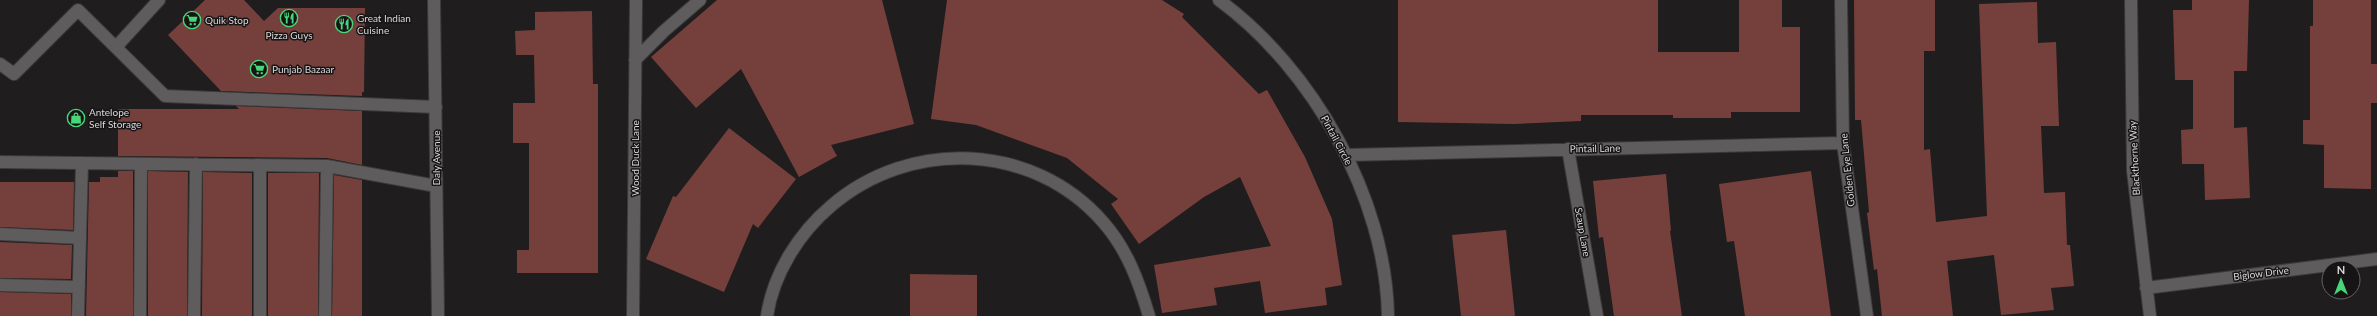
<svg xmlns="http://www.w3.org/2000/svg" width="2377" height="316" viewBox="0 0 2377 316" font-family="Lato,sans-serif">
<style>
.building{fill:#75403b}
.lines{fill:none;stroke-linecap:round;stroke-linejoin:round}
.minor-casing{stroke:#3c3a3a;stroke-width:14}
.minor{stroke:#5f5c5d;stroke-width:12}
.labels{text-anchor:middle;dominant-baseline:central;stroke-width:3;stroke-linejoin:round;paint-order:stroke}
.poi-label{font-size:10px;fill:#dad8d9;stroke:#171415;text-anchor:start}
.street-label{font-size:10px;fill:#dad8d9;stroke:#171415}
</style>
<rect width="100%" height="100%" fill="#201d1e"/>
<path class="building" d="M205,0H244L264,21L278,8H365L364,92H362V96L221,91L168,35Z
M717,0H882L914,124L831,145L837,156L799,177L741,69L696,108L651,57Z
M947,0H1162L1184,14L1182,17L1259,94L1267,90L1305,157L1332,219L1342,285L1325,288L1327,305L1265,313L1260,281L1214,288L1217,305L1162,313L1154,265L1271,246L1240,177L1204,197L1139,244L1111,204L1118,199L1067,158L976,125L931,119Z
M1398,0H1658V52H1739V0H1782V27H1800V112H1731V118H1673V115H1581V121L1514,124L1398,122Z
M1854,0H1935V51H1924V150L1930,149L1936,222L1987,216L1979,4L2037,2L2038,43L2056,42L2059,126H2041L2044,193L2065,192L2067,245H2070L2074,286L2051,288L2054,310L2001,315L1994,255L1947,261L1953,316H1882L1877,269L1874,270L1867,213L1869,212L1861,120H1855Z
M2192,0H2249L2247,71H2234V128L2247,127L2250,198L2205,200L2204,164H2182L2181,130L2193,129V80H2175L2173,10H2192Z
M2313,0H2371V64H2377V103H2371V189L2324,188V145L2303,144V120H2310V26H2313Z
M592,11L593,84H598V273H517V250H529V143H513V103H535L534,55H516L515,31L535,30V12Z
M236,106L362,111V165L327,158L118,156V109H239Z
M729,128L796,179L758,228L753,224L724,292L646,259L673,196L676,197Z
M118,171H133V316H86L89,182H100V177H118Z
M148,171L188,172L187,316H148Z
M1811,171L1831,316H1745L1734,241L1727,242L1719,184Z
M203,172L252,173V316H202Z
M268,173H319L318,316H268Z
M1666,174L1671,231H1670L1682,316H1614L1603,237L1599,238L1593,181Z
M334,175L362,180V316H332Z
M0,182H74L73,230L0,227Z
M1506,230L1515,316H1461L1452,235Z
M0,242L72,245L71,279L0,278Z
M910,274L977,275V316H910Z
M0,292L71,294V316H0Z"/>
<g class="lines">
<defs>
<path id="minor" d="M434,0L438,316
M1219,0C1313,69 1386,198 1388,316
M1841,0L1843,143L1867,316
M2131,0L2133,171L2150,316
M116,47L159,0
M635,60L664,31L700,0
M0,64L14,74L78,10L165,96L436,107
M1568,149L1597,316
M1347,155L1843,143
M0,162L327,166L436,186
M260,165V316
M0,234L80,238L82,163
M0,285L79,287
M2146,288L2377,259
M78,316L80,238
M140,316L141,164
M194,316L196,164
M325,316L327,166
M633,316L636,0
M767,316C773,274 799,233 831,206C910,138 1033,142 1103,222C1127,249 1139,282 1149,316"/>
</defs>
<use href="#minor" class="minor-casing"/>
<use href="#minor" class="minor"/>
</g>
<defs>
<symbol id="restaurant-ring" viewBox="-11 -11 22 22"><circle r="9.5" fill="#171415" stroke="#47d779" stroke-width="1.5"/><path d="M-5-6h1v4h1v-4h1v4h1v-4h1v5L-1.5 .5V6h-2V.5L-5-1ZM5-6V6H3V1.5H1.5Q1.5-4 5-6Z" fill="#47d779"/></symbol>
<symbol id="supermarket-ring" viewBox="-11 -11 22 22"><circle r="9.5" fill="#171415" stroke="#47d779" stroke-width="1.5"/><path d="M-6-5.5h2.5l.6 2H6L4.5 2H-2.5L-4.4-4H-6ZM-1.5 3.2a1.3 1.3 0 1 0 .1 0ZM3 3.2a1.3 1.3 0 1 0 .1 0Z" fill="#47d779"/></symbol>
<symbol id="shop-ring" viewBox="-11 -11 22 22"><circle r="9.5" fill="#171415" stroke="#47d779" stroke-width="1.5"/><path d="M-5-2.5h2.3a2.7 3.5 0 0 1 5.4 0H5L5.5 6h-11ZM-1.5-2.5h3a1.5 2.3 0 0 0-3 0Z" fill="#47d779"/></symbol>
</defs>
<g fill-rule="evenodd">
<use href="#restaurant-ring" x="279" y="8" width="20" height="20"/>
<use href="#supermarket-ring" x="182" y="10" width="20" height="20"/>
<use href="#restaurant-ring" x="334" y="14" width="20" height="20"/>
<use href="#supermarket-ring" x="249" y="59" width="20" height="20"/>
<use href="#shop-ring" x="66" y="108" width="20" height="20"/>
</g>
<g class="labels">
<g class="poi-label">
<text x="357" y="18">Great Indian<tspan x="357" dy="12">Cuisine</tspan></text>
<text x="205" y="20">Quik Stop</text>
<text x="289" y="35" text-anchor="middle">Pizza Guys</text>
<text x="272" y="69">Punjab Bazaar</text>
<text x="89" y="112">Antelope<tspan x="89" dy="12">Self Storage</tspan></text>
</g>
<g class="street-label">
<text transform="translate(1337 140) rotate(62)">Pintail Circle</text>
<text transform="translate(1595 148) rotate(-1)">Pintail Lane</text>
<text transform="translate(436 158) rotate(-90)">Daly Avenue</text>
<text transform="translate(635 158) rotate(-90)">Wood Duck Lane</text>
<text transform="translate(2134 158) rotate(-93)">Blackthorne Way</text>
<text transform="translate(1847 170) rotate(-96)">Golden Eye Lane</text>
<text transform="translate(1583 232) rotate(80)">Scaup Lane</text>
<text transform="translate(2261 273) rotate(-7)">Biglow Drive</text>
</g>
</g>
<g transform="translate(2341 280)"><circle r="19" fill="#171415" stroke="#656263"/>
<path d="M0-3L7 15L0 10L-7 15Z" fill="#47d779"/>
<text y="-6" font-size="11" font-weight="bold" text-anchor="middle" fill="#dad8d9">N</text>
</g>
</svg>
